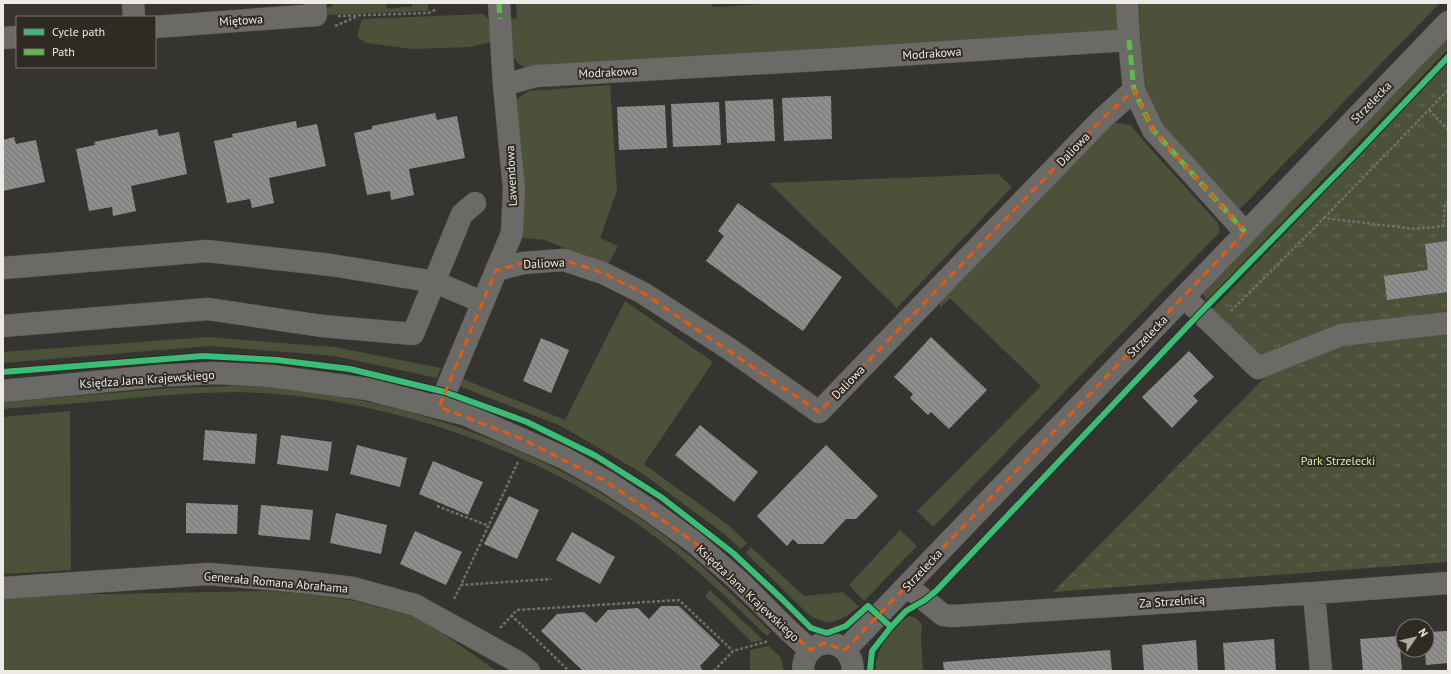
<svg xmlns="http://www.w3.org/2000/svg" width="1451" height="674" viewBox="0 0 1451 674" font-family="'PT Sans',sans-serif">
<style>
.grass{fill:#4c513a}
.park{fill:url(#park-tufts)}
.building{fill:url(#building-back-hatch)}
.lines{fill:none;stroke-linecap:round;stroke-linejoin:round}
.minor-casing{stroke:#54514e;stroke-width:23}
.path{stroke:#716f6c;stroke-width:2.5;stroke-dasharray:3 2;stroke-linecap:butt}
.minor{stroke:#6c6a66;stroke-width:22}
.quiet{stroke:#5cbc4b;stroke-width:5;stroke-dasharray:10 5;stroke-linecap:butt}
.cycleway-casing{stroke:#2f2b22;stroke-width:8}
.cycleway{stroke:#3abd76;stroke-width:6}
.marked{fill:none;stroke:#e8590c;stroke-width:3;stroke-dasharray:8 5;stroke-linejoin:round}
.labels{text-anchor:middle;dominant-baseline:central;stroke-width:4;stroke-linejoin:round;paint-order:stroke}
.street-label{font-size:12px;fill:#eeeae5;stroke:#2f2b22}
.park-label{font-size:12px;fill:#dfe9ae;stroke:#2f2b22}
</style>
<defs>
<pattern id="park-tufts" width="24" height="20" patternUnits="userSpaceOnUse"><rect width="24" height="20" fill="#4c513a"/><path d="M3 7l-1-3M5 7V3M7 7l1-3M15 17l-1-3M17 17v-4M19 17l1-3" fill="none" stroke="#666a56"/></pattern>
<pattern id="building-back-hatch" width="6" height="6" patternUnits="userSpaceOnUse"><rect width="6" height="6" fill="#8f8e8e"/><path d="M-1 5l2 2M0 0l6 6M5-1l2 2" fill="none" stroke="#767574"/></pattern>
</defs>
<rect width="100%" height="100%" fill="#363430"/>
<path class="grass" d="M334,3H385L387,8C394,10 404,6 412,7V3H428V11L323,15V8L331,7Z
M516,3H712L713,7L779,3H1117L1118,32L526,68L519,64L510,53L509,19L517,18Z
M1139,3H1440L1239,210L1160,122L1146,91L1141,47Z
M483,14C492,19 490,32 491,42L470,47L413,49L367,43L357,37L362,19Z
M1448,37V49L1207,301L1202,292Z
M610,85L617,191L600,238L618,246L607,266L545,240L518,237L514,107L518,98L529,91Z
M1117,123L1131,125L1134,129L1147,145L1218,223L1220,232L933,527L917,511L1041,386L950,298L940,308V303L942,297L1106,126Z
M998,174L1012,187L897,308L769,183Z
M625,301L713,362L644,464L728,525L747,543L741,549L723,533L640,472L561,426L454,384L461,366L467,368L463,379L565,420Z
M208,337L334,347L441,368L437,378L335,356L210,346L3,363V352Z
M234,386C248,387 262,386 277,388C415,401 550,451 662,534C702,563 736,599 771,632L767,636C732,603 697,568 658,539C550,457 409,405 275,394C217,389 160,396 103,401C70,404 36,406 3,409V402L171,388Z
M70,411L71,570L3,574V417Z
M900,530L917,546L864,601L849,585Z
M751,547L804,596L843,592L859,607C851,612 840,622 830,622C823,623 815,618 809,615L746,553Z
M710,590L763,640L750,643V640L705,596Z
M266,591L309,594L355,601L422,619L497,671H3V598L50,595Z
M910,616L917,619L922,625L921,639L923,671H876C874,652 893,623 910,616Z
M769,646L781,658L784,671H750V650Z"/>
<path class="park" d="M1448,63V562L1053,592L1271,371L1211,311Z"/>
<path class="building" d="M831,96L832,139L784,141L782,98Z
M773,99L775,141L727,143L725,101Z
M719,102L721,145L673,147L671,104Z
M665,105L667,148L619,150L617,107Z
M435,113L437,120L457,116L465,158L409,169L414,195L391,200L390,191L367,195L354,133L372,129V126Z
M296,121L297,128L317,124L326,166L269,178L274,203L252,208L250,199L227,203L214,141L233,137L232,134Z
M157,129L159,136L179,132L187,174L131,186L136,211L113,216L112,207L89,211L76,149L95,145L94,142Z
M14,137L16,144L36,140L45,182L3,191V140Z
M738,203L842,277L803,331L706,261L724,236L718,231Z
M1448,241V292L1387,300L1384,276L1428,270L1425,244Z
M931,337L987,390L949,429L931,412L928,415L910,398L913,394L894,377Z
M541,338L569,350L551,393L523,381Z
M1189,351L1214,377L1193,396L1198,401L1172,428L1142,397Z
M700,425L758,472L734,502L675,455Z
M205,430L257,434L255,464L203,460Z
M281,435L332,442L328,471L277,464Z
M357,445L407,458L400,487L350,474Z
M826,445L878,496L856,519H846L823,544H798L793,539L787,546L757,516Z
M433,461L483,482L468,515L419,494Z
M509,496L539,510L517,559L484,544Z
M186,503L238,505L237,534L186,533Z
M261,505L313,510L310,540L258,535Z
M336,513L387,525L381,554L330,543Z
M415,531L462,552L446,585L400,564Z
M572,532L615,557L600,584L556,560Z
M661,606H679L720,645L700,666L703,671H583L541,631L557,614L584,612L596,623L608,610L638,608L649,619Z
M1448,631V663L1426,665L1425,650H1427V632Z
M1399,636L1402,671H1363L1360,639Z
M1274,639L1276,671H1225L1223,643Z
M1196,640L1198,671H1144L1142,645Z
M1110,650L1112,671H944L943,662Z"/>
<g class="lines">
<defs>
<path id="minor" d="M133,3L134,17
M1127,3L1129,40L1134,90L1153,130L1245,232
M155,27L316,15L315,3
M3,38L17,37
M504,85L536,76L836,59L1129,40
M3,268L207,251L331,265L435,282L482,302
M496,270L523,263L564,260L603,273L643,293L731,350L819,412L1101,120L1134,90
M1184,297L1258,368L1341,335L1448,323
M3,326L208,309L322,326L413,334L462,214L475,203
M3,391L158,376L214,373L271,376L367,389L464,414L564,458L607,482L651,511L694,542L739,581L788,630L810,650
M439,407L512,233L514,189L504,85L499,3
M907,586L943,615L953,616L1314,593L1448,583
M3,588L209,574L303,582L353,588L415,605L518,662L529,671
M1314,593L1321,671
M845,650L1448,22
M803,671C803,634 852,634 853,671"/>
</defs>
<use href="#minor" class="minor-casing"/>
<path class="path" d="M338,16L428,13L437,9
M335,26L358,16
M1429,110L1448,130
M1324,218L1448,90
M1231,311L1324,218L1415,229L1443,226L1445,206L1448,201
M518,462L461,585L551,579
M437,506L489,526
M454,599L461,585
M511,615L569,671
M500,628L517,610L679,600L733,651
M714,671L733,651L769,641"/>
<use href="#minor" class="minor"/>
<path class="quiet" d="M499,3L500,19
M1129,40L1134,90L1153,130L1245,232"/>
<defs>
<path id="cycleway" d="M3,372L203,356L277,360L350,369L445,392L527,422L596,456L661,497L733,553L782,599L811,628L827,633L846,626L868,606L891,627L872,651L870,671
M891,627L906,611L925,600L937,590L1200,313L1351,159L1448,57"/>
</defs>
<use href="#cycleway" class="cycleway-casing"/>
<use href="#cycleway" class="cycleway"/>
</g>
<path class="marked" d="M1134,90L1153,130L1245,232L845,650L824,643L810,650L694,542L607,482L520,438L439,407L496,270L523,263L564,260L603,273L643,293L819,412L1101,120Z"/>
<g class="labels">
<g class="street-label">
<text transform="translate(241 20) rotate(-4)">Miętowa</text>
<text transform="translate(932 53) rotate(-4)">Modrakowa</text>
<text transform="translate(608 72) rotate(-3)">Modrakowa</text>
<text transform="translate(1371 102) rotate(-46)">Strzelecka</text>
<text transform="translate(1073 149) rotate(-46)">Daliowa</text>
<text transform="translate(511 176) rotate(-93)">Lawendowa</text>
<text transform="translate(544 263) rotate(-3)">Daliowa</text>
<text transform="translate(1147 336) rotate(-46)">Strzelecka</text>
<text transform="translate(147 379) rotate(-4)">Księdza Jana Krajewskiego</text>
<text transform="translate(848 382) rotate(-46)">Daliowa</text>
<text transform="translate(922 570) rotate(-47)">Strzelecka</text>
<text transform="translate(276 582) rotate(5)">Generała Romana Abrahama</text>
<text transform="translate(748 593) rotate(43)">Księdza Jana Krajewskiego</text>
<text transform="translate(1172 601) rotate(-4)">Za Strzelnicą</text>
</g>
<g class="park-label">
<text x="1338" y="460">Park Strzelecki</text>
</g>
</g>
<rect width="1451" height="674" fill="none" stroke="#eeeae5" stroke-width="8"/>
<rect x="16" y="16" width="140" height="52" fill="#2f2b22" stroke="#7b7770"/>
<rect x="24" y="29" width="20" height="6" fill="#3abd76" stroke="#7b7770"/>
<text x="52" y="36" font-size="12" fill="#eeeae5">Cycle path</text>
<rect x="24" y="49" width="20" height="6" fill="#5cbc4b" stroke="#7b7770"/>
<text x="52" y="56" font-size="12" fill="#eeeae5">Path</text>
<g transform="translate(1415 638) rotate(56)"><circle r="19" fill="#2f2b22" stroke="#7b7770"/>
<path d="M0-3L7 15L0 10L-7 15Z" fill="#aeaaa6"/>
<text y="-6" font-size="11" font-weight="bold" text-anchor="middle" fill="#eeeae5">N</text>
</g>
</svg>
